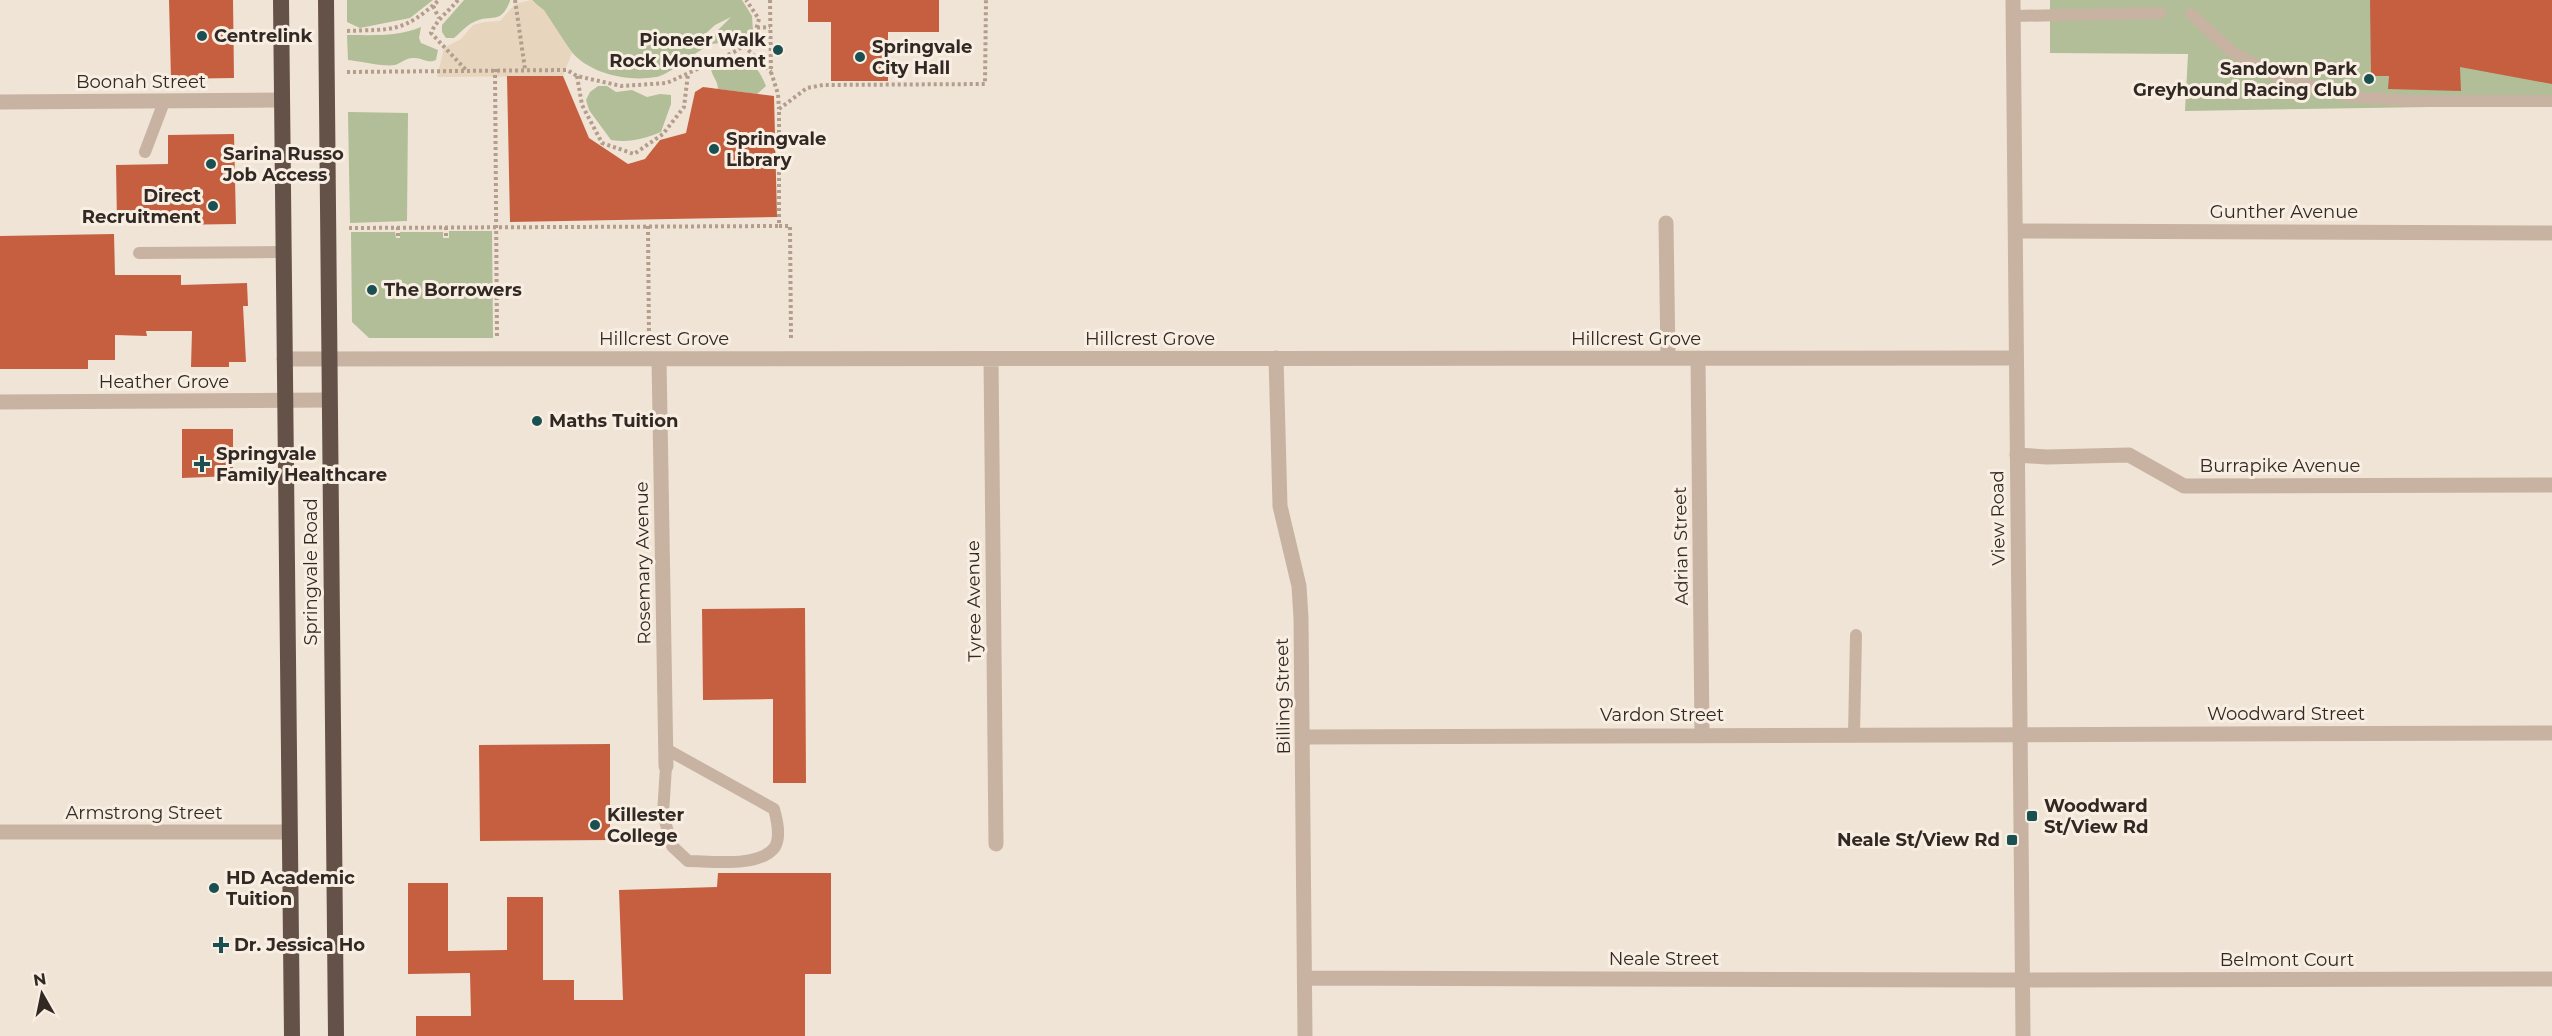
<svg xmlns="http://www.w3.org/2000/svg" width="2552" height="1036" viewBox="0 0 2552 1036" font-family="Montserrat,sans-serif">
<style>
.green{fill:#b1be97}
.plaza{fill:#e8d5bd}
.building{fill:#c55f3f}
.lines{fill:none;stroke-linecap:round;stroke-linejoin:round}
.path{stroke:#b39d8d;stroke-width:4;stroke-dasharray:3 3;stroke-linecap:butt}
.service{stroke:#c8b3a3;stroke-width:12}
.minor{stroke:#c8b3a3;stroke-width:15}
.tertiary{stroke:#c8b3a3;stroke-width:15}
.trunk{stroke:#645249;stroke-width:16}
.poi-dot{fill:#1b5053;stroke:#f8eee2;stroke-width:2}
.labels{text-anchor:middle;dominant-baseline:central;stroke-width:6;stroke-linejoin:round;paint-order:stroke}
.poi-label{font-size:18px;font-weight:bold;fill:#322925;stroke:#f8eee2;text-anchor:start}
.street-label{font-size:18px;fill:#322925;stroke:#f8eee2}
</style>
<rect width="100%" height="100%" fill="#f0e4d6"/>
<path class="green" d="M347,0H433L410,18L360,28L347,22Z
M464,0H510V1C500,26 492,13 474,22C467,25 460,33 454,38H446L442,32V25Z
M532,0H742L752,16L753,31L744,40L712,44L716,32L731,17L715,25L703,36L704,48C692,55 669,75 656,77C629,82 589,74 571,51C558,34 549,15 532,0Z
M2050,0H2552V105L2185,111L2188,54L2050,53Z
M421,27L419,38L421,43L438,50L436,60C427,64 422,57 413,58C406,58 401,63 395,65C384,67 359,61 348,60L347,35C373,35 397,37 421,27Z
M733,58C752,59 759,69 766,86L757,94L718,89C718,80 711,76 711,67Z
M598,86H607L616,92L632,90L647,97L660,94L671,95V104L661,132C643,139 630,143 611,140L589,110L586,100L590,92Z
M348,112L408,113L407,221L350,223Z
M449,231H492L493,338H369L352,322L351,232H395L396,238H400V232H443V238H449Z"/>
<path class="plaza" d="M531,0L544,10L572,53L563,76L437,77L444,48L461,39L473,25L485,22L500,21L515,4Z"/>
<path class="building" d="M169,0H233L234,78L171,79Z
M808,0H939V32H888V81H831V22H808Z
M2370,0H2552V84L2460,67L2461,91L2388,89L2389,76H2371Z
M507,76H563L589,138L628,164L645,159L660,140L686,133L695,92L703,87L774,96L777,217L510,222Z
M234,134L236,224L169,225V221L117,222L116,165L168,164V135Z
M114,234L115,275H181V285L247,283L248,306H243L246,362H229V367H191L192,331H146L147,336L115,335V360H88V369H0V236Z
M182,429H233V476L182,478Z
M805,608L806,783H773V699L703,700L702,609Z
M610,744V840L480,841L479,745Z
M718,873H831V974H805V1036H416V1016H471L470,973L408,974V883H448V951L507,950V897H543V980H574V1000H623L619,890L717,887Z"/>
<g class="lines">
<path class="path" d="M458,0C448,12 437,19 431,33L466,70
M515,0L525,69
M770,0L771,72L778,94L779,109
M433,6L439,18
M757,28L770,27
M347,31C393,29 403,33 439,0
M744,46L771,72
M495,69L497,339
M347,72L567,70L577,76L621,86L667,83L734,52L753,40L759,19L746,0
M577,76L582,105L602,143L634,154L663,134L684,107L688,74
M648,226L649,339
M398,227V238
M446,227V238
M349,228L779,226
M791,338L790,226H779V109L807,88L823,85L985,84L986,0"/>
<path class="service" d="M2191,14L2231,51L2276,76L2352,97L2411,101H2552
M2014,16L2161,13
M145,152L164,102
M139,253L283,252
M1854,734L1856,635
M666,749L774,809C777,820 781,836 775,847C760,868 711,861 688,861L672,846L663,814L666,766"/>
<path class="minor" d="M0,102L282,100
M1666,223L1668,358
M2016,231L2552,233
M1276,358L1280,506L1299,586L1301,618L1305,1036
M1698,358L1702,734
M284,359L2016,358
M659,359L666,766
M991,359L996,844
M0,402L329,400
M2017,455L2047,457L2129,455L2184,486L2552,485
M1304,737L2552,733
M0,832H288
M1305,978L1993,980L2552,979"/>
<path class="tertiary" d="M2013,0L2023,1036"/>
<path class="trunk" d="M281,0L292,1036
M326,0L336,1036"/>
</g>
<g class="poi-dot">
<circle cx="202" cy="36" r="6"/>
<circle cx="778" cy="50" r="6"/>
<circle cx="860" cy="57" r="6"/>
<circle cx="2369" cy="79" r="6"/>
<circle cx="714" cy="149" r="6"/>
<circle cx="211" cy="164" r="6"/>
<circle cx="213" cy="206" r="6"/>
<circle cx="372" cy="290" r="6"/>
<circle cx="537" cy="421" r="6"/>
<path d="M199 455h6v6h6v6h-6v6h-6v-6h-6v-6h6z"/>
<rect x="2026" y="810" width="12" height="12" rx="3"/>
<circle cx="595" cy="825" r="6"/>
<rect x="2006" y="834" width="12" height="12" rx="3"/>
<circle cx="214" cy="888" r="6"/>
<path d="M218 936h6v6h6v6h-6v6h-6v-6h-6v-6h6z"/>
</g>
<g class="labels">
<g class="poi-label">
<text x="214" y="36">Centrelink</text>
<text x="766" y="40" text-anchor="end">Pioneer Walk<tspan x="766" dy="21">Rock Monument</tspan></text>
<text x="872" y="47">Springvale<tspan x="872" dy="21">City Hall</tspan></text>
<text x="2357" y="69" text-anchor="end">Sandown Park<tspan x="2357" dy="21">Greyhound Racing Club</tspan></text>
<text x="726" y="139">Springvale<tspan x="726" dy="21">Library</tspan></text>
<text x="223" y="154">Sarina Russo<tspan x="223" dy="21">Job Access</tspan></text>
<text x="201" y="196" text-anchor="end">Direct<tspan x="201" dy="21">Recruitment</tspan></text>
<text x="384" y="290">The Borrowers</text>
<text x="549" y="421">Maths Tuition</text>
<text x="216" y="454">Springvale<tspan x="216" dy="21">Family Healthcare</tspan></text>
<text x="2044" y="806">Woodward<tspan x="2044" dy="21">St/View Rd</tspan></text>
<text x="607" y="815">Killester<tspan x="607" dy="21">College</tspan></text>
<text x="2000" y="840" text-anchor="end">Neale St/View Rd</text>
<text x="226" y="878">HD Academic<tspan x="226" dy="21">Tuition</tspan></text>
<text x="234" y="945">Dr. Jessica Ho</text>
</g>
<g class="street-label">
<text x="141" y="82">Boonah Street</text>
<text x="2284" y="212">Gunther Avenue</text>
<text x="664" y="339">Hillcrest Grove</text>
<text x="1150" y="339">Hillcrest Grove</text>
<text x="1636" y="339">Hillcrest Grove</text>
<text x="164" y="382">Heather Grove</text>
<text x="2280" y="466">Burrapike Avenue</text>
<text transform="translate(1998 518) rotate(-91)">View Road</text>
<text transform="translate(1681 546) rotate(-91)">Adrian Street</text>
<text transform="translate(643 563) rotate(-91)">Rosemary Avenue</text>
<text transform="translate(311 572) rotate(-90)">Springvale Road</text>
<text transform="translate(974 601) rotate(-91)">Tyree Avenue</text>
<text transform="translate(1283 696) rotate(-91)">Billing Street</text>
<text x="2286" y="714">Woodward Street</text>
<text x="1662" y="715">Vardon Street</text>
<text x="144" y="813">Armstrong Street</text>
<text x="1664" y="959">Neale Street</text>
<text x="2287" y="960">Belmont Court</text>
</g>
</g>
<g transform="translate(42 994) rotate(351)" stroke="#f8eee2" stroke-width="4.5" paint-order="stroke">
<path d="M0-4.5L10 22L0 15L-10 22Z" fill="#322925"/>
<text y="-9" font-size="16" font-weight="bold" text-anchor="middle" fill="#322925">N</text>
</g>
</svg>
